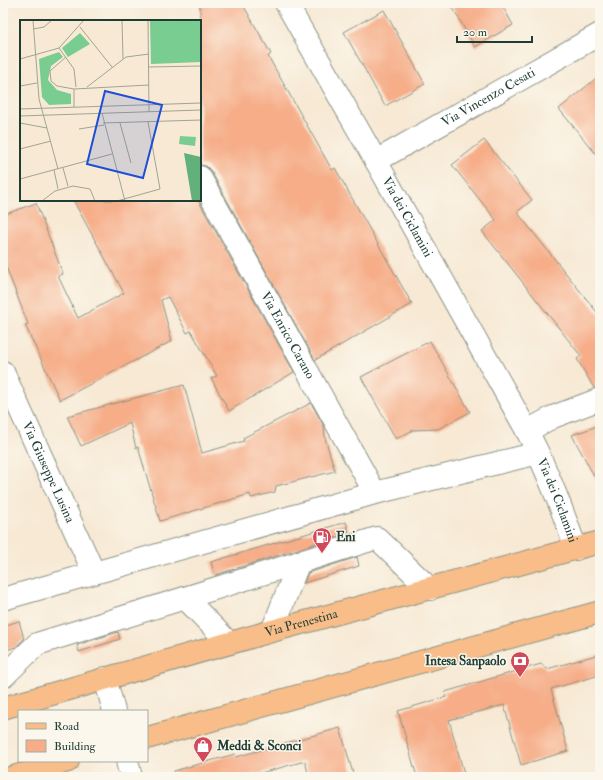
<svg xmlns="http://www.w3.org/2000/svg" width="603" height="780" viewBox="0 0 603 780" font-family="'IM FELL Double Pica',serif">
<style>
.building{fill:#f6ad88}
.lines{fill:none;stroke-linecap:round;stroke-linejoin:round}
.minor-casing{stroke:#8b9384;stroke-width:24}
.major-casing{stroke:#8b9384;stroke-width:24}
.minor{stroke:#fff;stroke-width:22}
.major{stroke:#f8bd89;stroke-width:22}
.labels{text-anchor:middle;dominant-baseline:central;stroke-width:3;stroke-linejoin:round;paint-order:stroke}
.street-label{font-size:13px;fill:#1f3d34;stroke:#fbf7ec}
.poi-label{font-size:13px;font-weight:bold;fill:#1f3d34;stroke:#fbf7ec;text-anchor:start}
.inset-road{fill:none;stroke:#a1a494;stroke-width:1}
.view{fill:#1d4ed8;fill-opacity:0.15;stroke:#1d4ed8;stroke-width:2}
.inset-edge{fill:none;stroke:#1f3d34;stroke-width:2}
</style>
<rect width="100%" height="100%" fill="#fbf7ec"/>
<filter id="ink" filterUnits="userSpaceOnUse"><feTurbulence type="fractalNoise" baseFrequency=".025" numOctaves="2"/><feDisplacementMap in="SourceGraphic" scale="8" xChannelSelector="R" yChannelSelector="G"/><feConvolveMatrix kernelMatrix="1 2 1 2 8 2 1 2 1" color-interpolation-filters="sRGB"/></filter>
<filter id="wash" filterUnits="userSpaceOnUse"><feTurbulence type="fractalNoise" baseFrequency=".012" numOctaves="4" result="noise"/><feDisplacementMap in="SourceGraphic" scale="16" xChannelSelector="R" yChannelSelector="G"/><feGaussianBlur stdDeviation="0.9" result="paint"/><feColorMatrix in="noise" values="0 0 0 0 0 0 0 0 0 0 0 0 0 0 0 0 0 1.4 0 .05"/><feComposite in="paint" operator="in"/></filter>
<g filter="url(#wash)">
<rect width="100%" height="100%" fill="#f7e9d4"/>
<g id="blocks">
<path class="building" d="M200,3H242L271,54L268,56L332,170L335,168L412,304L315,360L211,171L206,166L200,165Z
M450,3H501L513,25L475,47Z
M384,10L425,84L385,106L344,32Z
M600,75V159L559,109Z
M484,140L532,200L517,212L600,316V387L594,388L577,359L581,356L482,231L496,220L452,165Z
M73,200H198L294,372L229,411L211,378L217,376L191,331L187,333L168,297L161,300L172,341L60,400L25,325L28,324L3,259V215L36,203L63,274L58,276L78,318L124,293Z
M430,341L470,412L438,429L413,430L396,439L361,377Z
M184,385L202,453L244,441L243,438L311,403L324,426L325,438L335,471L276,486L275,492L251,498L250,494L160,521L138,447L136,448L130,423L81,446L67,416Z
M600,425V487L572,435Z
M346,522L349,533L215,575L211,562Z
M357,557L359,566L304,583L308,573Z
M19,621L24,639L16,647L3,651V626Z
M118,632L120,639L79,652L77,645Z
M600,654V675L551,689L568,751L521,765L504,705L449,720L465,777H417L398,711L446,697L445,692L541,664L547,669Z
M340,728L354,777H309L305,761L246,777H175L174,771L235,754L236,757Z"/>
</g>
</g>
<g filter="url(#ink)">
<use href="#blocks" fill-opacity="0" stroke="#8b9384" stroke-width="1"/>
<g class="lines">
<defs>
<g id="minor">
<path id="s1" d="M286,3L376,161L527,431C547,469 562,509 576,549"/>
<path id="s2" d="M376,161L600,34"/>
<path id="s3" d="M200,177L375,493"/>
<path id="s4" d="M3,372L94,573"/>
<path d="M527,431L553,417L600,399"/>
<path d="M185,598L229,643"/>
<path d="M3,599L375,493L538,453"/>
<path d="M272,631L299,562"/>
<path d="M3,677L37,644L377,538L430,589"/>
<path d="M105,678L114,711"/>
<path d="M127,761L131,777"/>
</g>
<g id="major">
<path id="s5" d="M3,708L272,631L600,542"/>
<path d="M147,738L600,612"/>
<path d="M13,777L68,761"/>
</g>
</defs>
<use href="#minor" class="minor-casing"/>
<use href="#major" class="major-casing"/>
<use href="#minor" class="minor"/>
<use href="#major" class="major"/>
</g>
</g>
<defs>
<symbol id="fuel-pin" viewBox="-11 -11 22 30"><path d="M0 17L-7.5 6A9.5 9.5 0 1 1 7.5 6Z" fill="#d1495b" stroke="#fbf7ec"/><path d="M-5.5-6h7V0h2V4h1.3V-2.5L3-4.5l.8-.8L6-3V5H2.5V1h-1V6h-7ZM-4.2-4.7v3.2H.2V-4.7Z" fill="#fff"/></symbol>
<symbol id="bank-pin" viewBox="-11 -11 22 30"><path d="M0 17L-7.5 6A9.5 9.5 0 1 1 7.5 6Z" fill="#d1495b" stroke="#fbf7ec"/><path d="M-6-4H6V4H-6ZM0-2.3a2.3 2.3 0 1 0 0 4.6a2.3 2.3 0 1 0 0-4.6Z" fill="#fff"/></symbol>
<symbol id="shop-pin" viewBox="-11 -11 22 30"><path d="M0 17L-7.5 6A9.5 9.5 0 1 1 7.5 6Z" fill="#d1495b" stroke="#fbf7ec"/><path d="M-5-2.5h2.3a2.7 3.5 0 0 1 5.4 0H5L5.5 6h-11ZM-1.5-2.5h3a1.5 2.3 0 0 0-3 0Z" fill="#fff"/></symbol>
</defs>
<g fill-rule="evenodd">
<use href="#fuel-pin" x="311" y="526" width="22" height="30"/>
<use href="#bank-pin" x="509" y="650" width="22" height="30"/>
<use href="#shop-pin" x="192" y="735" width="22" height="30"/>
</g>
<g class="labels">
<g class="street-label">
<text stroke="none"><textPath href="#s2" startOffset="129">Via Vincenzo Cesati</textPath></text>
<text stroke="none"><textPath href="#s1" startOffset="246">Via dei Ciclamini</textPath></text>
<text stroke="none"><textPath href="#s3" startOffset="181">Via Enrico Carano</textPath></text>
<text stroke="none"><textPath href="#s4" startOffset="110">Via Giuseppe Lusina</textPath></text>
<text stroke="none"><textPath href="#s1" startOffset="567">Via dei Ciclamini</textPath></text>
<text stroke="none"><textPath href="#s5" startOffset="310">Via Prenestina</textPath></text>
</g>
<g class="poi-label">
<text x="336" y="537">Eni</text>
<text x="506" y="661" text-anchor="end">Intesa Sanpaolo</text>
<text x="217" y="746">Meddi &amp; Sconci</text>
</g>
</g>
<g transform="translate(20 20)">
<rect width="181" height="181" fill="#f7e9d4"/>
<path d="M130,0H181V42L131,44ZM60,13L70,24L48,37L42,28ZM39,32L43,37L31,46L28,60L37,70L51,74V84L29,85L22,77L19,39ZM160,116L176,117L175,126L159,124Z" fill="#79cd90"/>
<path d="M164,133L181,137V181H172Z" fill="#62b07a"/>
<path class="inset-road" d="M13,0L19,79L38,149M102,0L103,39M128,0L129,92M60,7L92,47M13,9L24,7L32,0M39,28L54,49L56,67M46,37L30,51L31,61L37,66L54,69L129,65M0,39L39,28L64,0M129,47L181,46M0,66L17,63M67,67L106,37L129,34M54,69V87M0,89L181,83M82,93L105,181M0,96L181,90M0,103L27,108M83,103L181,100M100,103L111,143M59,109L84,105M0,129L31,121M43,148L48,166M34,150L38,169M0,159L92,134M22,181L35,171L53,166L70,169L75,181M97,181L140,169L128,102"/>
<path class="view" d="M85,71L142,85L123,158L67,144Z"/>
<rect width="181" height="181" class="inset-edge"/>
</g>
<rect width="603" height="780" fill="none" stroke="#fbf7ec" stroke-width="16"/>
<rect x="18" y="710" width="130" height="52" fill="#fbf7ec" stroke="#a3ada2"/>
<rect x="26" y="723" width="20" height="6" fill="#f8bd89" stroke="#a3ada2"/>
<text x="54" y="730" font-size="12" fill="#1f3d34">Road</text>
<rect x="26" y="740" width="20" height="12" fill="#f6ad88" stroke="#a3ada2"/>
<text x="54" y="750" font-size="12" fill="#1f3d34">Building</text>
<path d="M457 36v6h75v-6" fill="none" stroke="#1f3d34" stroke-width="2"/>
<text x="463" y="36" font-size="12" fill="#1f3d34" stroke="#fbf7ec" stroke-width="3" paint-order="stroke">20 m</text>
</svg>
